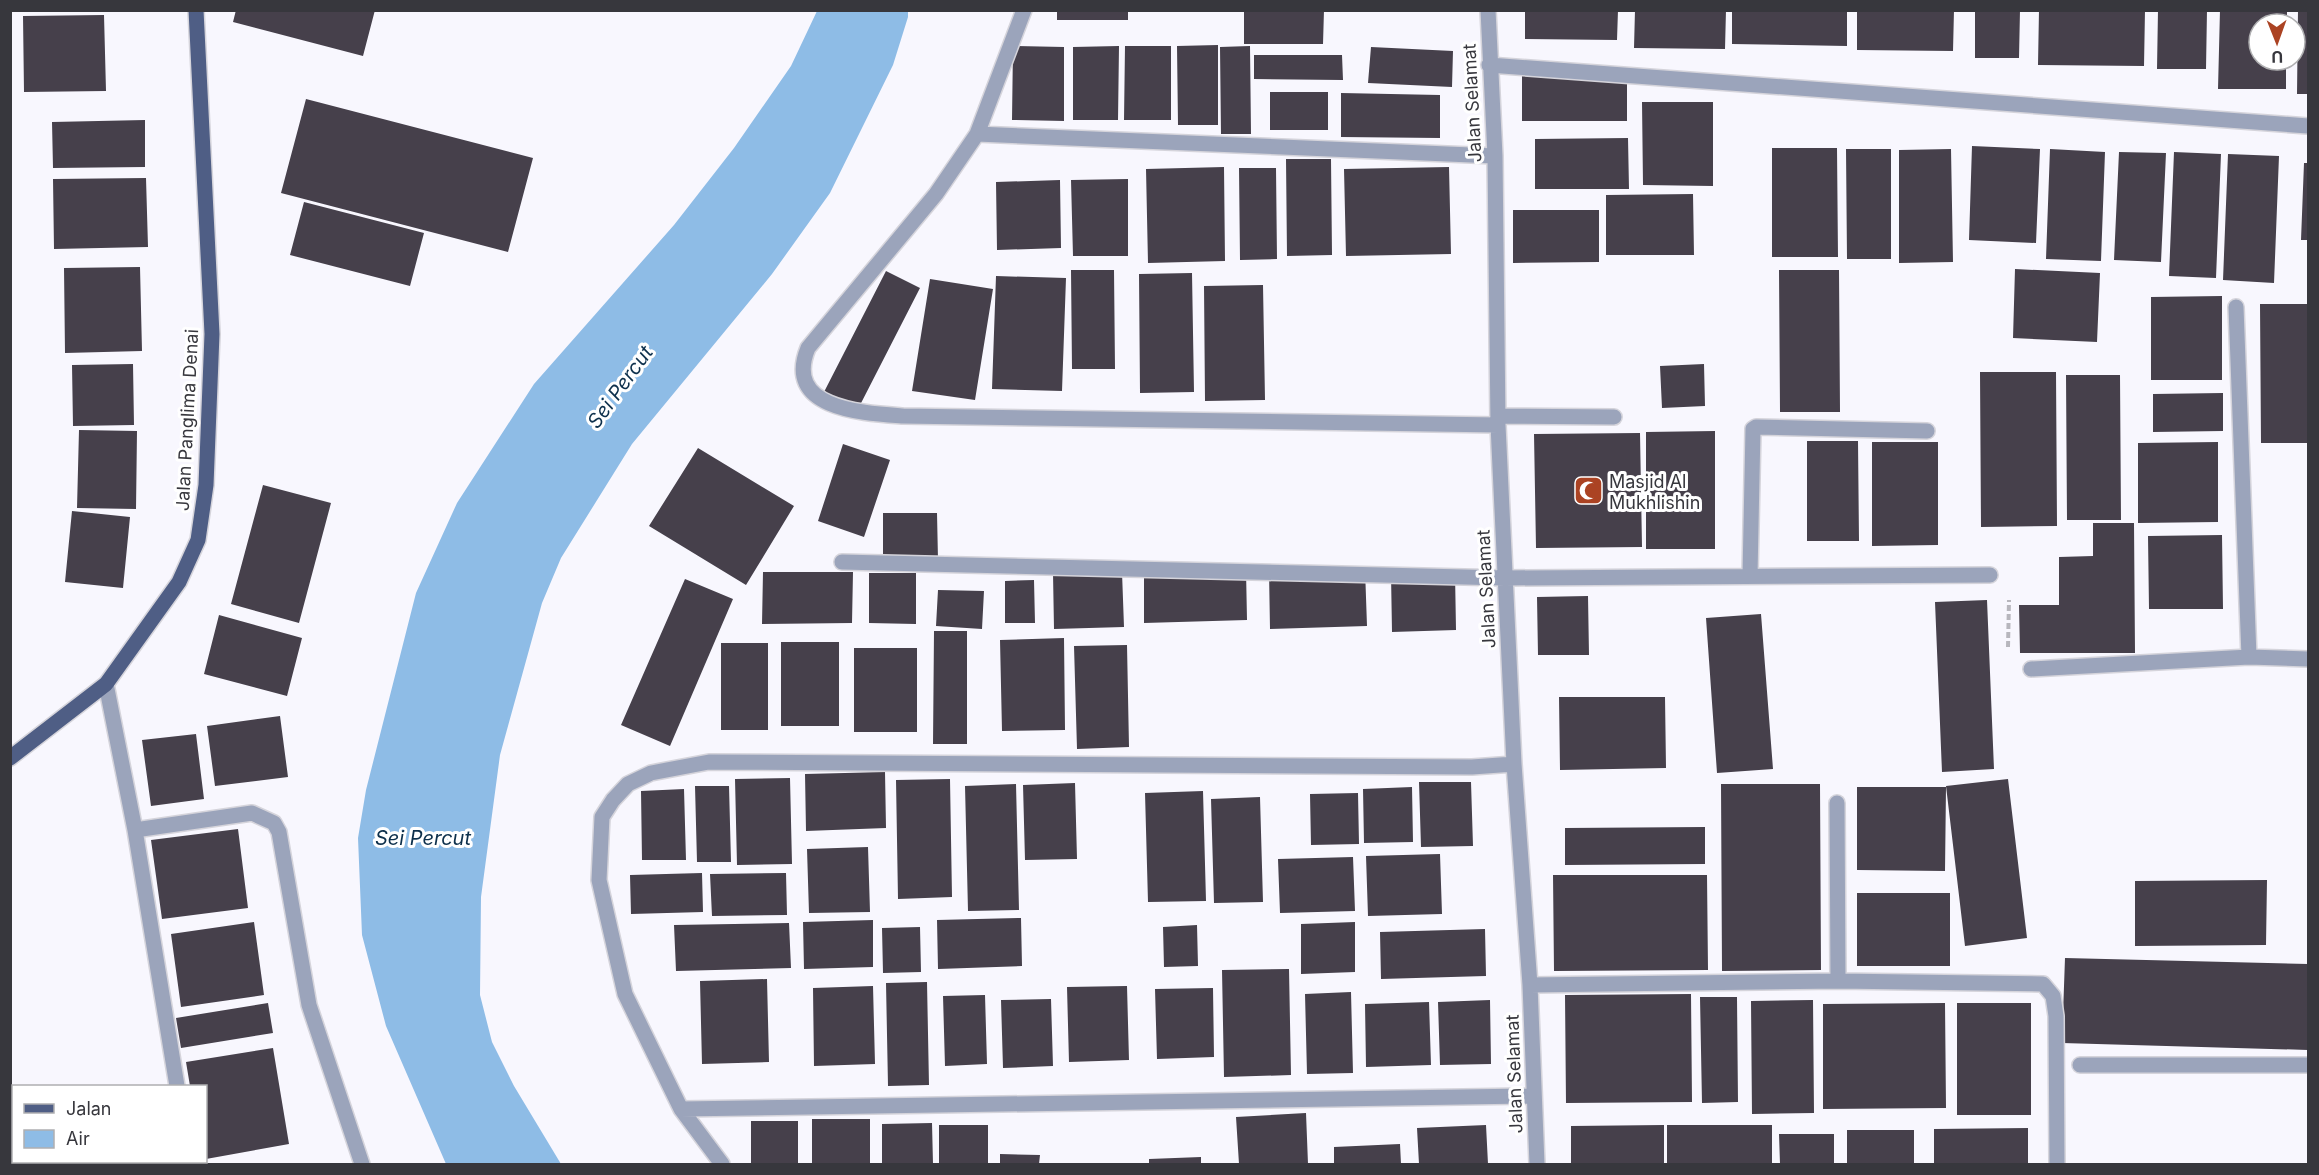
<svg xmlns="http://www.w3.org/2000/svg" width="2319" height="1175" viewBox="0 0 2319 1175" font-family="Inter,sans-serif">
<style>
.water{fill:#8ebce6}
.building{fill:#46404b}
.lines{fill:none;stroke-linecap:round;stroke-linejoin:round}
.minor-casing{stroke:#d5d4db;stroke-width:18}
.major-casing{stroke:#d5d4db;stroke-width:18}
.highway-casing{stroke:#d5d4db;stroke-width:21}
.path{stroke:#b7b6bd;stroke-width:4;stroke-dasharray:6 3;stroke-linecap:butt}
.minor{stroke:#9ba4bb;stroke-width:15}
.major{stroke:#4f5e85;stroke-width:15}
.highway{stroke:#354571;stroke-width:18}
.labels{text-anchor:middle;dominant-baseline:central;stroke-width:6;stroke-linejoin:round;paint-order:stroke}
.street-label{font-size:18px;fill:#37373d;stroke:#fff}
.poi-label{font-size:18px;fill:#37373d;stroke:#fff;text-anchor:start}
.water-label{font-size:20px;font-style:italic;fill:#0d304c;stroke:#fff}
</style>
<rect width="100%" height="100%" fill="#f8f7fe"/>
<path class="water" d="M817,11H908V17L893,65L830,193L772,274L632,444L561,558L542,603L500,755L481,897L480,995L492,1042L514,1086L561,1164H446L386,1026L362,935L358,838L366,790L416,593L457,503L534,384L674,225L734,148L791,66Z"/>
<path class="building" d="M236,10H375L363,56L233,22Z
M1057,10H1128V20H1057Z
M1244,10H1324L1323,44H1244Z
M1525,10H1618L1617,40L1525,39Z
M1635,10H1726L1725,49L1634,48Z
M1732,10H1847V46L1732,44Z
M1857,10H1954L1953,51L1857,50Z
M1975,10H2020L2019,58H1975Z
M2039,10H2145L2144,66L2038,65Z
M2158,10H2207L2206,69H2157Z
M2220,10H2287V24H2259V60H2286V89H2218Z
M2298,10H2308V94H2297Z
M104,15L106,91L24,92L23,16Z
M1218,45V125H1178L1177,46Z
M1013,46L1064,47V121L1012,120Z
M1119,46L1118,120H1073V47Z
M1125,46H1171V120H1124Z
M1250,46L1251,134H1221L1220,47Z
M1371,47L1453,51L1452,87L1368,83Z
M1254,55H1342L1343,80L1254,79Z
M1627,75V121H1522V76Z
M1270,92H1328V130H1270Z
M1341,93L1440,95V138L1341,137Z
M306,99L533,158L508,252L281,193Z
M1642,102H1713V186L1643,185Z
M145,120V167L53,168L52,122Z
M1628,138L1629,189H1535V139Z
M1972,146L2040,149L2036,243L1969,240Z
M1772,148H1837L1838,257H1772Z
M1846,149H1891V259H1847Z
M1951,149L1953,262L1899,263V150Z
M2050,149L2105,152L2101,261L2046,259Z
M2119,152L2166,153L2161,262L2114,260Z
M2174,152L2221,154L2216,278L2169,276Z
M2228,154L2279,156L2274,283L2223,280Z
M1286,159H1331L1332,255L1287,256Z
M2304,163H2308V240H2301Z
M1224,167L1225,261L1148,263L1146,169Z
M1449,167L1451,254L1346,256L1344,169Z
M1239,168H1276L1277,259L1240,260Z
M146,178L148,247L54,249L53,179Z
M1128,179V256H1073L1071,180Z
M1060,180L1061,248L997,250L996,182Z
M1693,194L1694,255H1606V195Z
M304,202L424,233L410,286L290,255Z
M1513,210H1599V262L1513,263Z
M140,267L142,351L65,353L64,268Z
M2015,269L2100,273L2097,342L2013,338Z
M1071,270H1114L1115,369H1072Z
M1779,270H1839L1840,412H1780Z
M886,271L920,288L858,409L824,392Z
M1192,273L1194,392L1140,393L1139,274Z
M996,276L1066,278L1062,391L992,389Z
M930,279L993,289L975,400L912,391Z
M1263,285L1265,400L1205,401L1204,286Z
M2222,296V380H2151V297Z
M2260,304H2308V443H2261Z
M133,364L134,425L73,426L72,365Z
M1704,364L1705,406L1662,408L1660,366Z
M1980,372H2056L2057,526L1981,527Z
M2066,375H2120L2121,520H2067Z
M2223,393V431L2153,432V394Z
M79,430L137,431L136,509L77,508Z
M1715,431V549H1646V432Z
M1640,433L1642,547L1536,548L1534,434Z
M1807,441H1858L1859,541H1807Z
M1872,442H1938V545L1872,546Z
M2218,442V522L2138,523V443Z
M843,444L890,460L864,537L818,521Z
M698,448L794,506L746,585L649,526Z
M263,485L331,503L299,623L231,604Z
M72,511L130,517L123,588L65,582Z
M883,513H937L938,560L883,559Z
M2093,523H2134L2135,653H2020L2019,605H2059V557L2093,556Z
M2222,535L2223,609H2149L2148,536Z
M1365,569L1367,626L1270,629L1269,571Z
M1246,570L1247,620L1144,623V573Z
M763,572H853L852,623L762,624Z
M1122,572L1124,627L1054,629L1053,573Z
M869,573H916V624L869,623Z
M1455,573L1456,630L1392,632L1391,574Z
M685,579L733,599L670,746L621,725Z
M1034,580L1035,623H1005V581Z
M938,590L984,591L982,629L936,626Z
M1588,596L1589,655H1538L1537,597Z
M1987,600L1994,769L1942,772L1935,602Z
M1761,614L1773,769L1717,773L1706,618Z
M219,615L302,638L287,696L204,674Z
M934,631H967V744H933Z
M1064,638L1065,730L1002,731L1000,640Z
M781,642H839V726H781Z
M721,643H768V730H721Z
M1127,645L1129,747L1077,749L1074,646Z
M854,648H917V732H854Z
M1559,697H1665L1666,768L1560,770Z
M280,716L288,777L215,786L207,726Z
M196,734L204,799L151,806L142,740Z
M885,772L886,828L806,831L805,774Z
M790,778L792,864L737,865L735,779Z
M950,779L952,897L898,899L896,780Z
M2008,779L2027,938L1965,946L1946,786Z
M1419,782H1471L1473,846L1421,847Z
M1075,783L1077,859L1025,860L1023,785Z
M1016,784L1019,910L968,911L965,786Z
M1721,784H1820L1821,970L1722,971Z
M695,786H729L731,862H697Z
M1412,787L1413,842L1364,843L1363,789Z
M1857,787H1946L1945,871L1857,870Z
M684,789L686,860H642L641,791Z
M1203,791L1206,901L1148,902L1145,793Z
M1358,793L1359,844L1311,845L1310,794Z
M1260,797L1263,902L1214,903L1211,799Z
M1705,827V864L1565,865V828Z
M238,829L248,908L162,919L151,840Z
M868,847L870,912L809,913L807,849Z
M1440,854L1442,914L1368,916L1366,856Z
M1353,857L1355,911L1280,913L1278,859Z
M702,873L703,912L631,914L630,875Z
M786,873L787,915L712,916L710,874Z
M1553,875H1707L1708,970L1554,971Z
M2267,880L2266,945L2135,946V881Z
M1857,893H1950V966H1857Z
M1021,918L1022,966L938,969L937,920Z
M873,920V967L804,969L803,922Z
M254,922L264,995L181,1007L171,934Z
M1355,922V972L1301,974V924Z
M789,923L791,968L676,971L674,925Z
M1197,925L1198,966L1164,967L1163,927Z
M920,927L921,972L883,973L882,928Z
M1485,929L1486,976L1381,979L1380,932Z
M2065,958L2308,964V1050L2062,1043Z
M1289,969L1291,1075L1224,1077L1222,970Z
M767,979L769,1062L702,1064L700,981Z
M927,982L929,1085L888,1086L886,983Z
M873,986L875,1064L814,1066L813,988Z
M1127,986L1129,1060L1069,1062L1067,987Z
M1213,988L1214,1057L1157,1059L1155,989Z
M1351,992L1353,1073L1307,1074L1305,994Z
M1691,994L1692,1102L1566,1103L1565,995Z
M985,995L987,1064L945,1066L943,996Z
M1700,997H1737L1738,1102L1702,1103Z
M1051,999L1053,1066L1003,1068L1001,1000Z
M1490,1000L1491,1064L1440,1065L1438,1002Z
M1813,1000L1814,1113L1752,1114L1751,1001Z
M1429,1002L1431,1065L1366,1067L1365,1004Z
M268,1003L273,1033L181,1048L176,1018Z
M1945,1003L1946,1108L1823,1109V1004Z
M1957,1003H2031V1115H1957Z
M273,1048L289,1144L206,1159V1086H190L186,1062Z
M1306,1113L1308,1164H1239L1236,1117Z
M812,1119H870V1164H812Z
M751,1121H798V1164H751Z
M932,1123L933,1164H882V1124Z
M939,1125H988V1164H939Z
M1486,1125L1488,1164H1419L1417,1128Z
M1664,1125V1164H1571V1126Z
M1667,1125H1772V1164H1667Z
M2028,1128V1164H1934V1129Z
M1847,1130H1914V1164H1847Z
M1779,1134H1834V1164H1780Z
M1400,1144L1401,1164H1334V1147Z
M1000,1154L1040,1155L1039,1164H1000Z
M1201,1157V1164H1149V1159Z"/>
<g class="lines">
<defs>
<path id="minor" d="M1024,10L977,134L936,194L808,348C783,409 862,413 903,416L1498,425
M1488,10L1495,156L1498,425L1514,764L1530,985L1537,1164
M1489,65L2308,126
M977,134L1495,156
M2236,307L2249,657
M1498,416L1614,417
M842,562L1505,578L1990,575
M1750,575L1753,429L1756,427L1927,431
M2031,669L2249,657L2308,659
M106,684L135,830L177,1086
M1837,803L1838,981
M135,830L252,813L274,823L279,832L309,1005L362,1164
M1530,985L1838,981L2043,984L2053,996L2056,1016L2057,1164
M2080,1065H2308
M681,1109L1533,1096
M189,1162L190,1164
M722,1164L681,1109L625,994L599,880L602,817L613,800L628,784L651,773L709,762L1472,767L1514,764"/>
<path id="major" d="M10,758L106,684L179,582L198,540L206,485L212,334L196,10"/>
<path id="highway" d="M10,1152L12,1164"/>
</defs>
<use href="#minor" class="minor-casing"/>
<use href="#major" class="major-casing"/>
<use href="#highway" class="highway-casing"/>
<path class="path" d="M2008,647L2009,600"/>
<use href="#minor" class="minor"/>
<use href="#major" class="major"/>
<use href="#highway" class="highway"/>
</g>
<defs>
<symbol id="mosque-square" viewBox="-11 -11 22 22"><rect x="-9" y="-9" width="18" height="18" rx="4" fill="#ab4323" stroke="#fff"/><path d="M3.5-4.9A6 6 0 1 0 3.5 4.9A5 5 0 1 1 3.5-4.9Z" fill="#fff"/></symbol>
</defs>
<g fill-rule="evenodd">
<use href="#mosque-square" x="1572" y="474" width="33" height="33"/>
</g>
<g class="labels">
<g class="street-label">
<text transform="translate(1472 103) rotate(-93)">Jalan Selamat</text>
<text transform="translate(187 420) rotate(-87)">Jalan Panglima Denai</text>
<text transform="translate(1486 589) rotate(-93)">Jalan Selamat</text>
<text transform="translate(1514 1074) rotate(-92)">Jalan Selamat</text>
</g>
<g class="poi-label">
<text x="1609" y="481">Masjid Al<tspan x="1609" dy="21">Mukhlishin</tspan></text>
</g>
<g class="water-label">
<text transform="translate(620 387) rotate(-54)">Sei Percut</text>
<text x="423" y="838">Sei Percut</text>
</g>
</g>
<rect width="2319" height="1175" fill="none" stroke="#37373d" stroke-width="24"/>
<rect x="12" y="1085" width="195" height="78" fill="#ffffff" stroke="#afafb1" stroke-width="1.5"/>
<rect x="24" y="1104" width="30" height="9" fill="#4f5e85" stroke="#afafb1" stroke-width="1.5"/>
<text x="66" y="1115" font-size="18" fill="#37373d">Jalan</text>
<rect x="24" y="1130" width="30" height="18" fill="#8ebce6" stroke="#afafb1" stroke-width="1.5"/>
<text x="66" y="1145" font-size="18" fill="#37373d">Air</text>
<g transform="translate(2277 42) rotate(179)"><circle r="28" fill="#ffffff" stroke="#afafb1" stroke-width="1.5"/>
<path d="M0-4.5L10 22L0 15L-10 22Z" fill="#ab4323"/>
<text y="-9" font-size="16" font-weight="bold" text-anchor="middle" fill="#37373d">U</text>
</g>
</svg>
